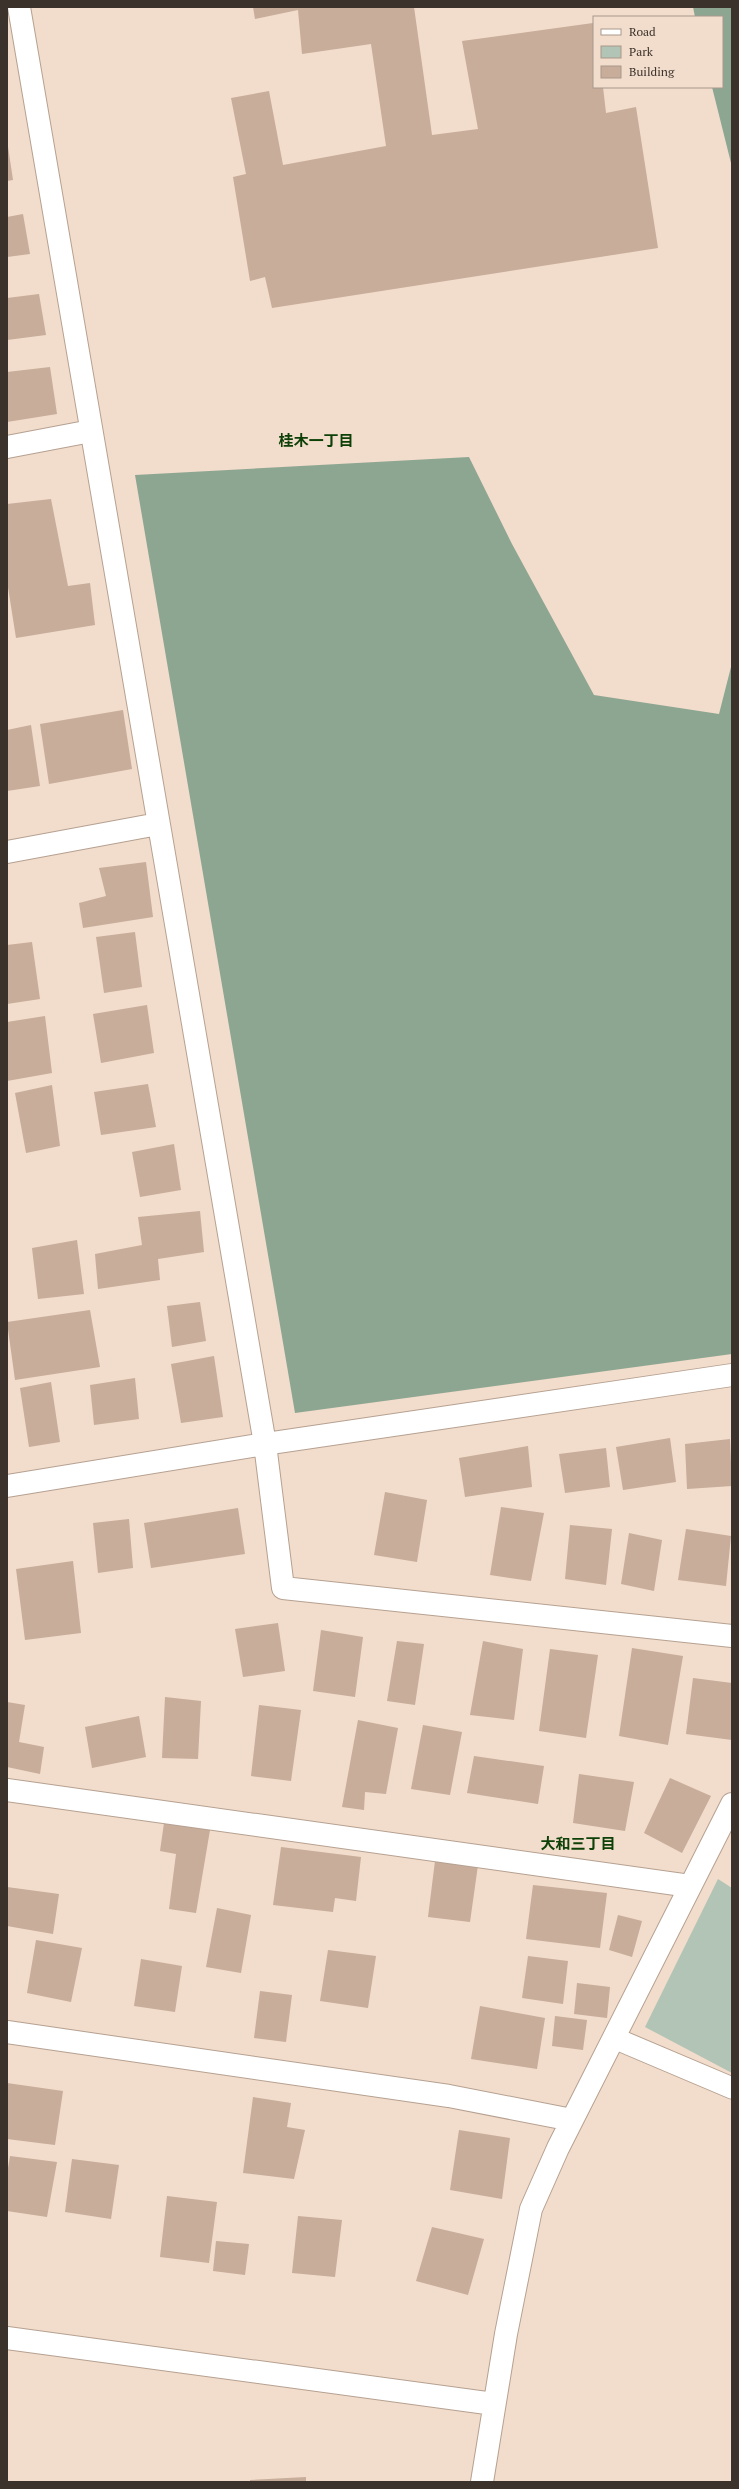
<svg xmlns="http://www.w3.org/2000/svg" width="739" height="2489" viewBox="0 0 739 2489" font-family="'PT Serif','Noto Sans JP',serif">
<style>
.green{fill:#b1c4b5}
.forest{fill:#8da692}
.building{fill:#c7ad9a}
.lines{fill:none;stroke-linecap:round;stroke-linejoin:round}
.lane-casing{stroke:#b6a191;stroke-width:23}
.street-casing{stroke:#b6a191;stroke-width:24}
.lane{stroke:#fff;stroke-width:21}
.street{stroke:#fff;stroke-width:22}
.labels{text-anchor:middle;dominant-baseline:central;stroke-width:3;stroke-linejoin:round;paint-order:stroke}
.neighbourhood-label{font-size:15px;font-weight:bold;fill:#0d4007;stroke:#f2dccb}
</style>
<rect width="100%" height="100%" fill="#f2dccb"/>
<path class="green" d="M718,1879L732,1888V2073L645,2027Z"/>
<path class="forest" d="M693,7H732V167L712,87H722V17H695Z
M469,457L512,544L594,695L719,714L732,663V1354L295,1413L135,475Z"/>
<path class="building" d="M253,7H414L432,135L478,129L462,41L593,23L594,87H603L606,113L636,107L658,248L272,308L265,277L250,281L233,177L246,174L231,98L269,91L283,165L386,146L371,44L302,54L298,10L255,19Z
M7,140L13,180L7,181Z
M23,214L30,254L7,257V217Z
M39,294L46,335L7,340V298Z
M50,367L57,414L7,422V372Z
M51,499L68,586L90,583L95,625L16,638L7,581V504Z
M123,710L132,769L49,784L40,724Z
M31,725L40,786L7,791V730Z
M146,862L153,917L83,928L79,903L106,896L99,868Z
M135,932L142,987L104,993L96,937Z
M32,942L40,999L7,1004V945Z
M147,1005L154,1053L101,1063L93,1014Z
M45,1016L52,1073L7,1081V1022Z
M148,1084L156,1127L101,1135L94,1092Z
M52,1085L60,1146L26,1153L15,1093Z
M174,1144L181,1190L140,1197L132,1152Z
M200,1211L204,1252L158,1259L160,1280L98,1289L95,1254L142,1245L138,1217Z
M77,1240L84,1294L38,1299L32,1248Z
M200,1302L206,1341L172,1347L167,1306Z
M90,1310L100,1367L15,1380L7,1322Z
M214,1356L223,1417L181,1423L171,1364Z
M135,1378L139,1419L94,1425L90,1385Z
M51,1382L60,1442L29,1447L20,1388Z
M670,1438L676,1482L623,1490L616,1447Z
M730,1439L732,1486L687,1489L685,1444Z
M528,1446L532,1487L465,1497L459,1458Z
M606,1448L610,1487L565,1493L559,1454Z
M385,1492L427,1500L417,1562L374,1555Z
M501,1507L544,1513L531,1581L490,1575Z
M238,1508L245,1554L151,1568L144,1523Z
M129,1519L133,1568L98,1573L93,1523Z
M570,1525L612,1529L606,1585L565,1579Z
M686,1529L731,1536L726,1586L678,1580Z
M629,1533L662,1540L654,1591L621,1584Z
M73,1561L81,1633L25,1640L16,1569Z
M278,1623L285,1671L243,1677L235,1629Z
M321,1630L363,1637L355,1697L313,1691Z
M397,1641L424,1644L415,1705L387,1701Z
M483,1641L523,1649L514,1720L470,1715Z
M632,1648L683,1656L668,1745L619,1736Z
M550,1649L598,1655L586,1738L539,1731Z
M693,1678L732,1683V1740L686,1734Z
M165,1697L201,1701L198,1759L162,1758Z
M7,1702L25,1705L19,1742L44,1747L40,1774L7,1767Z
M259,1705L301,1710L291,1781L251,1776Z
M139,1716L146,1757L92,1768L85,1727Z
M358,1720L398,1728L386,1794L365,1792L364,1810L342,1807Z
M423,1725L462,1732L450,1795L411,1789Z
M474,1756L544,1766L538,1804L467,1793Z
M579,1774L634,1782L625,1831L573,1823Z
M670,1778L711,1796L682,1853L644,1833Z
M164,1823L210,1830L196,1913L169,1909L176,1854L160,1851Z
M281,1847L361,1857L356,1901L335,1898L333,1912L273,1905Z
M435,1861L478,1865L470,1922L428,1917Z
M533,1885L607,1893L600,1948L526,1939Z
M7,1887L59,1894L53,1934L7,1926Z
M217,1908L251,1915L241,1973L206,1967Z
M618,1915L642,1921L632,1957L609,1950Z
M36,1940L82,1948L71,2002L27,1993Z
M328,1950L376,1956L368,2008L320,2001Z
M528,1956L568,1961L563,2004L522,1998Z
M141,1959L182,1966L175,2012L134,2006Z
M577,1983L610,1987L607,2018L574,2014Z
M260,1991L292,1995L286,2042L254,2038Z
M480,2006L545,2018L537,2069L471,2059Z
M555,2016L587,2020L583,2050L552,2046Z
M7,2083L63,2091L55,2145L7,2139Z
M253,2097L291,2103L287,2127L305,2130L294,2179L243,2173Z
M459,2130L510,2138L502,2199L450,2190Z
M10,2156L57,2162L47,2217L7,2211V2174Z
M72,2159L119,2165L111,2219L65,2212Z
M167,2196L217,2202L209,2263L160,2257Z
M298,2216L342,2220L335,2277L292,2273Z
M432,2227L484,2239L468,2295L416,2281Z
M216,2241L249,2244L245,2275L213,2271Z
M306,2477V2482H250V2480Z"/>
<g class="lines">
<defs>
<path id="lane" d="M614,2038L732,2088"/>
<path id="street" d="M19,7L265,1444L283,1588L732,1636
M7,447L91,431
M7,852L158,824
M7,1486L265,1444L732,1375
M7,1790L690,1886
M7,2032L449,2096L572,2120
M7,2338L494,2404
M482,2482L506,2334L531,2209L558,2148L732,1804"/>
</defs>
<use href="#lane" class="lane-casing"/>
<use href="#street" class="street-casing"/>
<use href="#lane" class="lane"/>
<use href="#street" class="street"/>
</g>
<g class="labels">
<g class="neighbourhood-label">
<text x="316" y="440">桂木一丁目</text>
<text x="578" y="1843">大和三丁目</text>
</g>
</g>
<rect width="739" height="2489" fill="none" stroke="#3b322c" stroke-width="16"/>
<rect x="593" y="16" width="130" height="72" fill="#f2dccb" stroke="#a9988b"/>
<rect x="601" y="29" width="20" height="6" fill="#ffffff" stroke="#a9988b"/>
<text x="629" y="36" font-size="12" fill="#3b322c">Road</text>
<rect x="601" y="46" width="20" height="12" fill="#b1c4b5" stroke="#a9988b"/>
<text x="629" y="56" font-size="12" fill="#3b322c">Park</text>
<rect x="601" y="66" width="20" height="12" fill="#c7ad9a" stroke="#a9988b"/>
<text x="629" y="76" font-size="12" fill="#3b322c">Building</text>
</svg>
